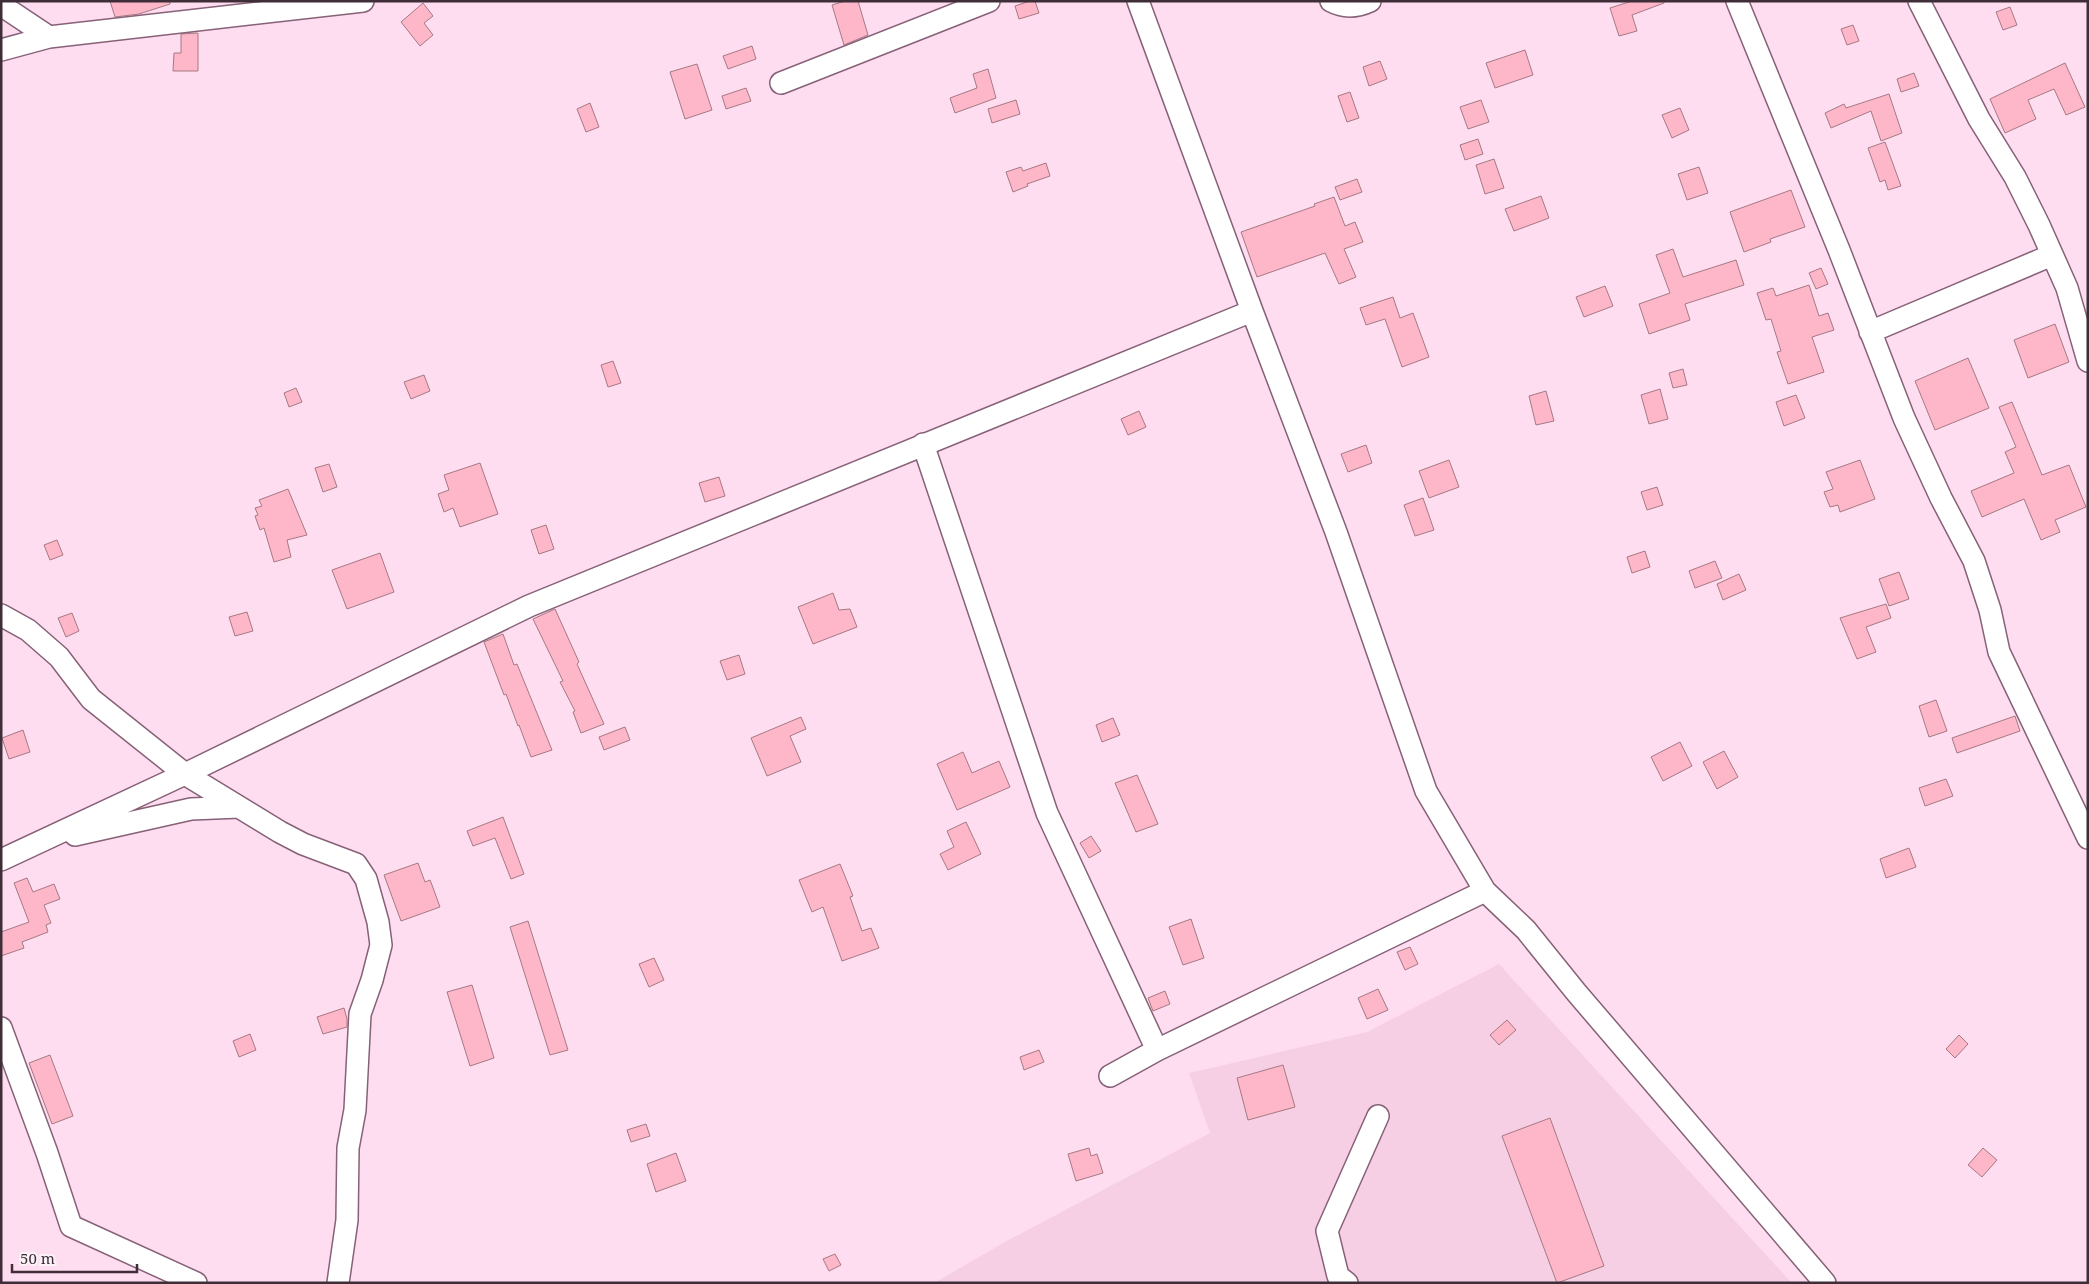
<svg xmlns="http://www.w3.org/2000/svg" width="2089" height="1284" viewBox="0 0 2089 1284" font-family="'Noto Serif',serif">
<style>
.built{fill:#f6cfe5}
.building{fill:#fdb7c8;stroke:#a57983}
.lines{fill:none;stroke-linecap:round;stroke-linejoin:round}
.minor-casing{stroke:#866177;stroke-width:24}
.minor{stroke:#fff;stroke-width:21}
</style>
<rect width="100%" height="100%" fill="#ffddf0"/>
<path class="built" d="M1499,964L1792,1283H934L1005,1242L1210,1133L1189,1073L1367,1032Z"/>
<path class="building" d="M110,1H170V4L139,14L115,17Z
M845,1H858L868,35L844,45L832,5Z
M1030,1H1035L1039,13L1019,19L1015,6Z
M1632,1H1664V3L1632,15L1637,31L1619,36L1610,8Z
M423,3L433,16L424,23L433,35L420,46L401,22Z
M2010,7L2017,25L2003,30L1996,12Z
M1853,25L1859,41L1847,45L1841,29Z
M198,33V71H173L174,53H181V34Z
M752,46L756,59L728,69L723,56Z
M1525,50L1533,75L1495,88L1486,63Z
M1380,61L1387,79L1369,86L1363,67Z
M2065,63L2085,107L2066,115L2054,89L2028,100L2036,119L2005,133L1990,99Z
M697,64L712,110L685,119L670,72Z
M988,69L996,98L955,113L950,98L977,88L973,74Z
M1914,73L1919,86L1901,92L1897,79Z
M746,88L751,101L726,109L722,96Z
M1350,92L1359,118L1347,122L1338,96Z
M1889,94L1902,133L1881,141L1871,111L1831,128L1825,113L1844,104L1846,108Z
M1016,100L1020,114L992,123L988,109Z
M1481,100L1489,122L1468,129L1460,107Z
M590,103L599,127L586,132L577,109Z
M1680,108L1689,130L1672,138L1662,115Z
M1478,139L1483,154L1465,160L1460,145Z
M1885,142L1901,186L1888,190L1885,180L1880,182L1868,148Z
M1494,159L1504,188L1485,194L1476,165Z
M1046,163L1050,176L1027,184L1028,186L1013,192L1006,172L1021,167L1023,171Z
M1699,167L1708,193L1687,200L1678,174Z
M1357,179L1362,192L1340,200L1335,187Z
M1791,190L1805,227L1770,239L1771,242L1744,252L1730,212Z
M1541,196L1549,218L1514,231L1505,209Z
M1334,197L1345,226L1355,222L1363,242L1344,249L1356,277L1339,284L1325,253L1257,277L1241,232L1315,206L1314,204Z
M1673,249L1683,277L1736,260L1744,285L1685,304L1690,320L1649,334L1639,304L1670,293L1656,255Z
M1821,268L1828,284L1816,289L1809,273Z
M1809,285L1819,316L1828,313L1834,330L1812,337L1824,372L1788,384L1777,352L1781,351L1771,319L1766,320L1757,293L1773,288L1776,296Z
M1605,286L1613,306L1584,317L1576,297Z
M1393,297L1400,318L1413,313L1429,357L1402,367L1385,319L1366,325L1360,308Z
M2055,324L2069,362L2028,378L2014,340Z
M1968,358L1989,408L1935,430L1915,381Z
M613,361L621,383L608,387L601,365Z
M1683,369L1687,385L1673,388L1669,373Z
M424,375L430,391L411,399L404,382Z
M296,388L302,402L289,407L284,393Z
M1660,389L1668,419L1649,424L1641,395Z
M1546,391L1554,421L1536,425L1529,396Z
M1796,395L1805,418L1784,426L1776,402Z
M2012,402L2042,475L2069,465L2086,507L2055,520L2060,532L2041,540L2024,499L1982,517L1971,491L2014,473L2005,452L2016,447L1999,407Z
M1139,411L1146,427L1128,435L1121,419Z
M1366,445L1372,463L1348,472L1341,454Z
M1449,460L1459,487L1429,498L1419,471Z
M1860,460L1875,499L1840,512L1838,505L1830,507L1824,492L1833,489L1826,472Z
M480,463L498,514L460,527L453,508L444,512L438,494L449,490L444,475Z
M329,464L337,487L323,492L315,468Z
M719,477L725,496L705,502L699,483Z
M1657,487L1663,505L1647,510L1641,492Z
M288,489L307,535L287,540L291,557L274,562L264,528L260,530L255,516L258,515L255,508L262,506L259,500Z
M1423,498L1434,530L1415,536L1404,505Z
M546,525L554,549L539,554L531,530Z
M57,540L63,555L50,560L44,545Z
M1645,551L1650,567L1632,573L1627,557Z
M380,553L394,592L347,609L332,570Z
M1715,561L1722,578L1695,588L1689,571Z
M1899,572L1909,599L1889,606L1879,579Z
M1739,574L1746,590L1723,600L1717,584Z
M833,593L839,610L850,609L857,627L813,644L798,607Z
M1886,604L1891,618L1866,627L1876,652L1857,659L1840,618Z
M555,609L579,662L577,664L604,724L581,733L573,712L575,711L560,682L563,681L533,619Z
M247,612L253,631L235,636L229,617Z
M72,613L79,631L66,637L58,618Z
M503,634L514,665L517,664L552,750L531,757L519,725L518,726L506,694L504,695L484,642Z
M739,655L745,674L727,680L720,661Z
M1936,700L1947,731L1929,737L1919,706Z
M2015,716L2020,731L1957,753L1952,738Z
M801,717L806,729L790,736L801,762L767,776L751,738Z
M1113,718L1120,735L1102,742L1096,725Z
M625,727L630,740L604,750L599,737Z
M23,730L30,752L9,759L2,738Z
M1680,742L1692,766L1663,781L1651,757Z
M1724,751L1738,777L1717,789L1703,762Z
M963,752L972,773L999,761L1010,787L957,810L937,764Z
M1137,775L1158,824L1136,832L1115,783Z
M1946,779L1953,796L1925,806L1919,788Z
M503,817L524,874L511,879L495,838L473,846L467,831Z
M966,822L981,854L948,870L940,854L954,847L947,831Z
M1091,836L1101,851L1089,858L1080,843Z
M1909,848L1916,867L1886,878L1880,859Z
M418,863L425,882L430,880L432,885L440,907L401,921L384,875Z
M840,864L853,896L850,897L862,931L871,928L879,948L842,961L823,907L812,912L799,880Z
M27,878L33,892L54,884L60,899L44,905L51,923L46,925L48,932L22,942L24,948L1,956V932L29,922L14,883Z
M1191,919L1204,958L1183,965L1169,927Z
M528,921L568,1050L550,1055L510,927Z
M1410,947L1418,964L1405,970L1397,952Z
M654,958L664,980L649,987L639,964Z
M472,985L494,1058L470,1066L447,992Z
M1378,989L1388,1010L1367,1019L1358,998Z
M1165,991L1170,1004L1153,1011L1148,998Z
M344,1008L347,1019V1027L323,1034L317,1017Z
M1507,1020L1516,1030L1499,1045L1490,1035Z
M250,1034L256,1050L239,1057L233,1041Z
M1959,1035L1968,1044L1955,1058L1946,1049Z
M1039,1050L1044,1062L1024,1070L1020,1057Z
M50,1055L73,1116L52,1124L29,1063Z
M1283,1065L1295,1107L1248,1120L1237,1078Z
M1550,1118L1604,1266L1557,1283L1502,1136Z
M646,1124L650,1136L631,1142L627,1130Z
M1089,1148L1091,1156L1097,1154L1103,1173L1076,1181L1068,1154Z
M1983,1148L1997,1160L1982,1177L1968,1165Z
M676,1153L686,1181L656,1192L647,1164Z
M835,1254L841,1265L829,1271L823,1259Z"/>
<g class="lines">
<defs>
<path id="minor" d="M1138,1L1252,311L1336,532L1426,791L1485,891L1526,930L1576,992L1825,1283
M1331,1C1344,8 1357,7 1370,1
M1737,1L1839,250L1904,418L1941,498L1974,561L1990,610L1999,652L2088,838
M1919,1L1979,119L2015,177L2039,225L2067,288L2088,361
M1,5L49,37
M1,50L49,37L363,1
M781,83L989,1
M1870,332L2052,255
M923,444L1047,813L1157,1050
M1,615L28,630L59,657L91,699L185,774L280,832L303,844L356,864L366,879L378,922L381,945L372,980L360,1014L355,1110L348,1148L347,1220L338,1283
M75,835L191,809L239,807
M1,860L185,774L529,606L1252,311
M1,1028L47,1153L71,1226L196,1283
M1110,1076L1157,1050L1485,891
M1347,1283L1338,1276L1327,1231L1378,1116"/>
</defs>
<use href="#minor" class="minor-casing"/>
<use href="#minor" class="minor"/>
</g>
<rect width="2089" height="1284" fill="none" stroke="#3f2e38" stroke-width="5"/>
<path d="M12 1264v8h125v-8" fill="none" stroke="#3f2e38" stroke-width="2.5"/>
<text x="20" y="1264" font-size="15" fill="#3f2e38" stroke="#fbf2f7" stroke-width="4" paint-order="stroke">50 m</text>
</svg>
